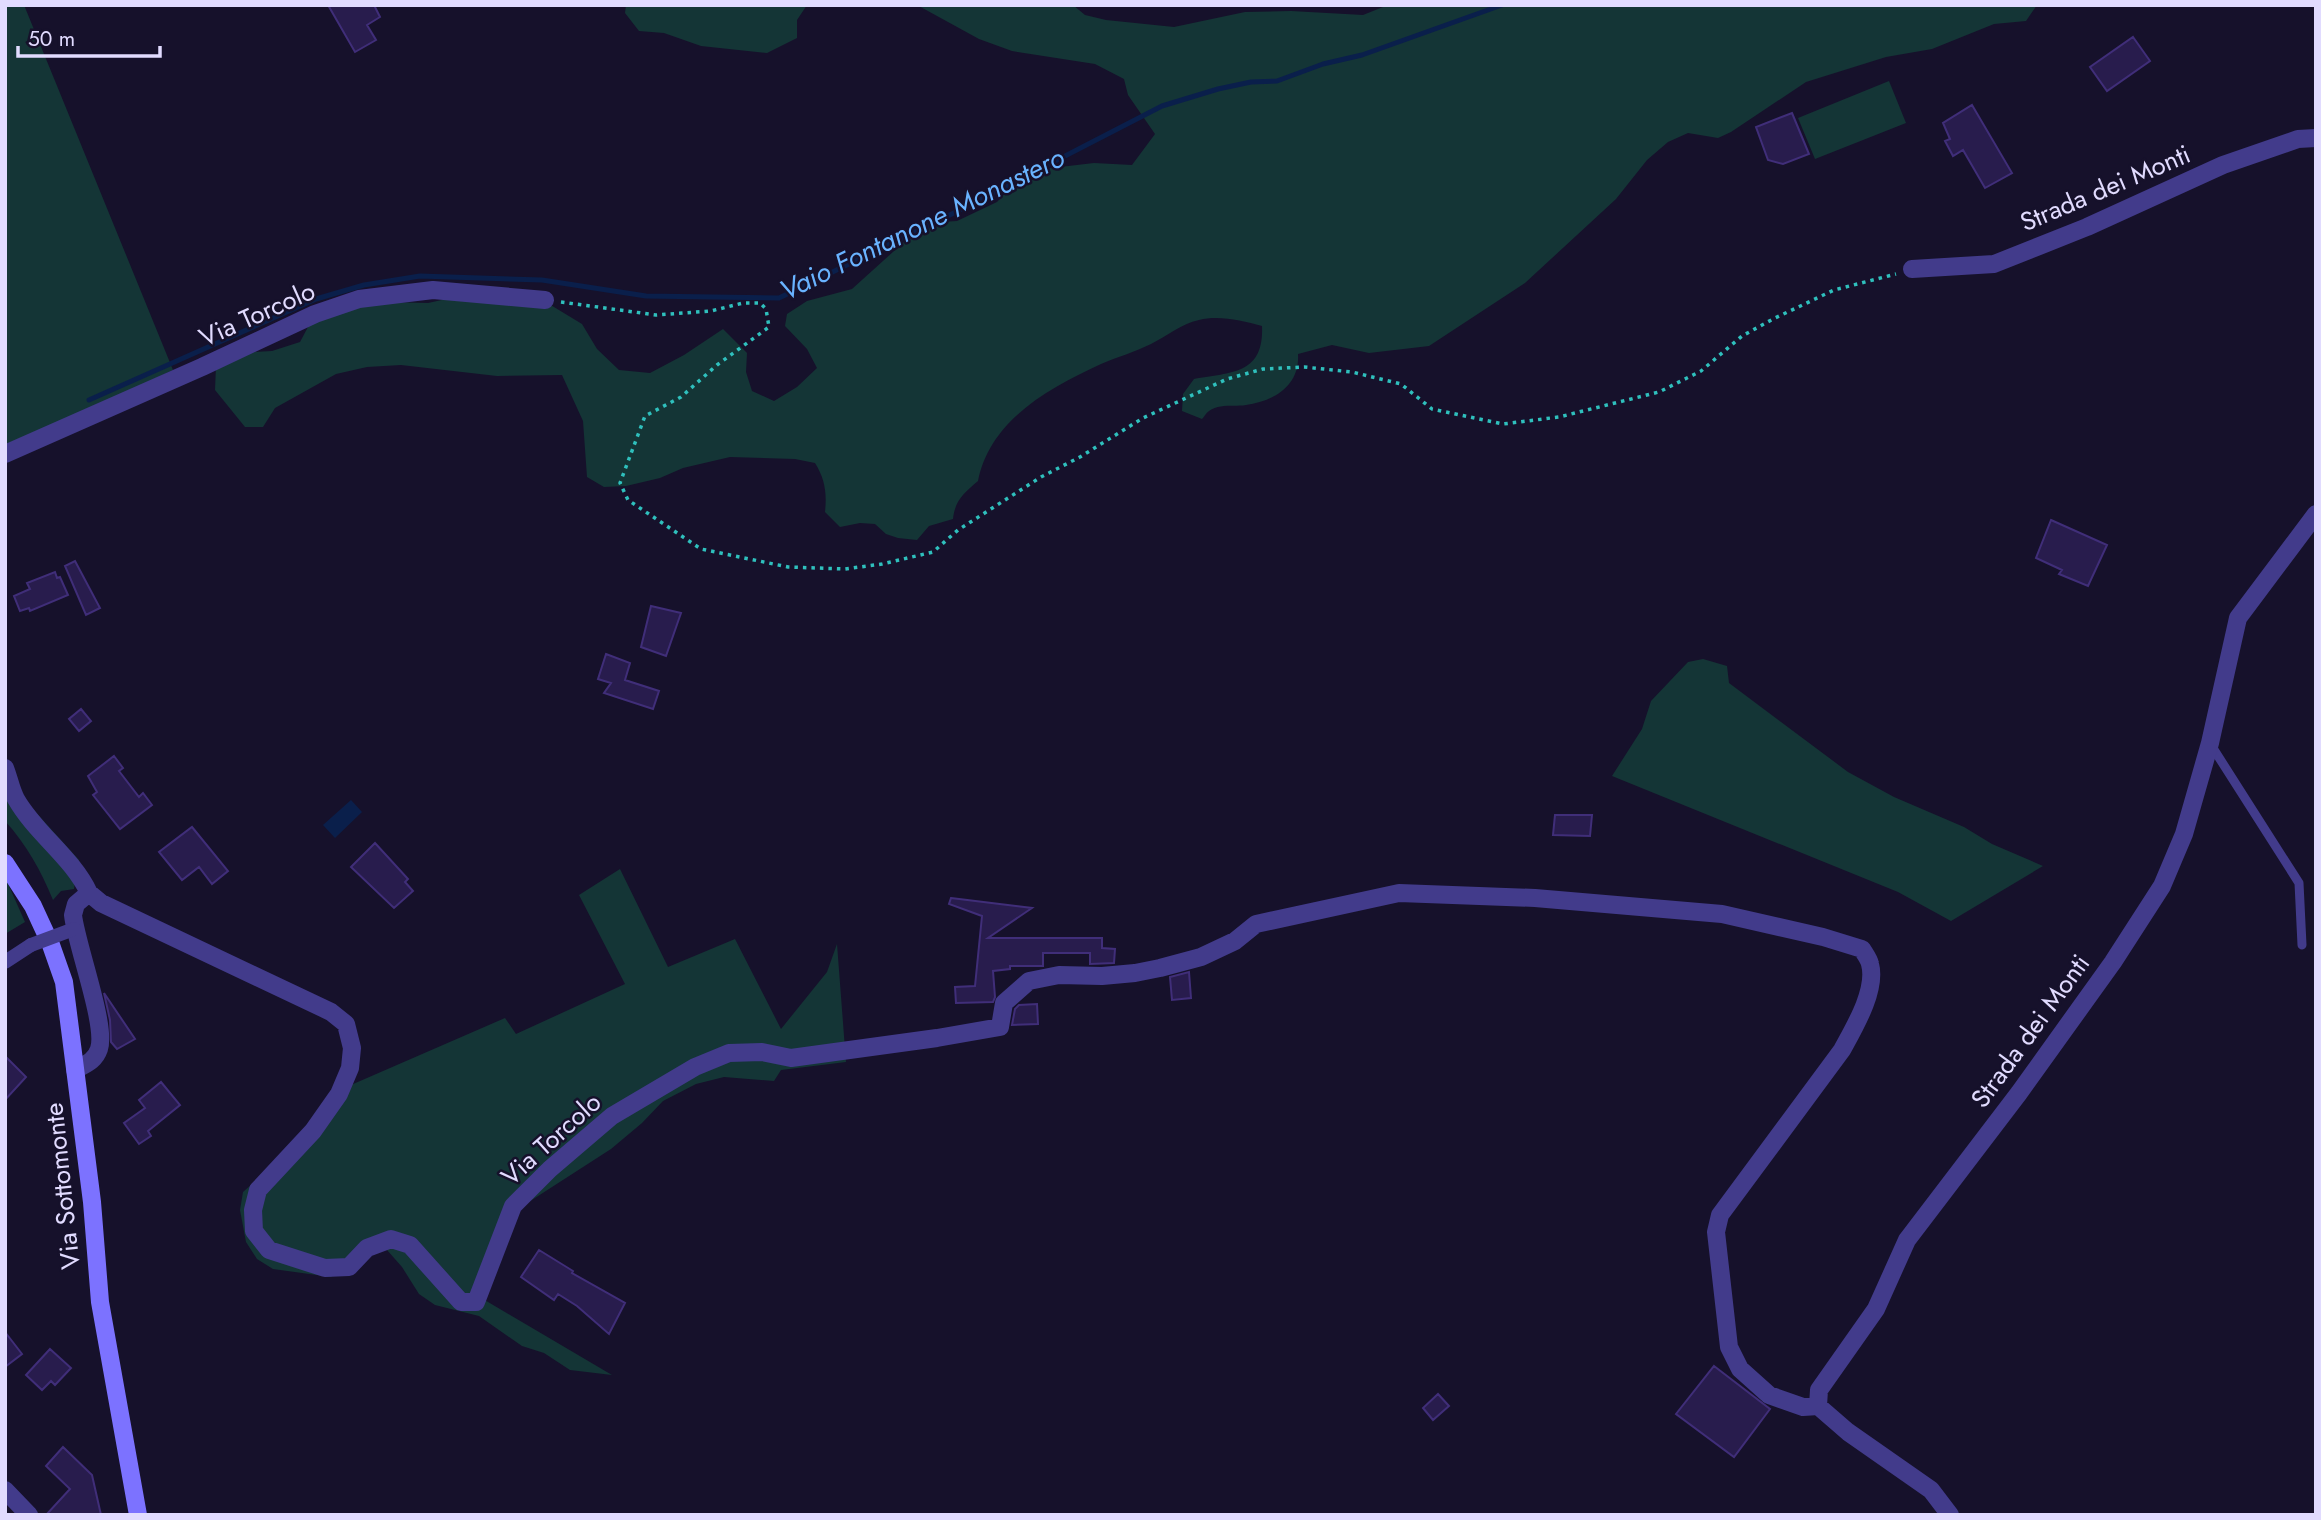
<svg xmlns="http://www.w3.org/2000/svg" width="2321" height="1520" viewBox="0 0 2321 1520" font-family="Jost,sans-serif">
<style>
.green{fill:#143536}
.water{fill:#0a1f4b}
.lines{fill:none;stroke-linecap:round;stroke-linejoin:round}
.stream{stroke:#0a1f4b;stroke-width:5}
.building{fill:#281c4d;stroke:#402e79;stroke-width:2}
.path{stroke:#2fc0bd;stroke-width:3.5;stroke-dasharray:3.5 5;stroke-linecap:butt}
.service{stroke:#423b8b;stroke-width:9}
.pedestrian{stroke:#423b8b;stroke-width:14}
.minor{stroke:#423b8b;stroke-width:18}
.secondary{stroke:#7c72ff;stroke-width:18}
.pedestrian-bridge{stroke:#423b8b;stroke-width:14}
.labels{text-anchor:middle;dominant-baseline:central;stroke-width:5;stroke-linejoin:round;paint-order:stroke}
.street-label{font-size:26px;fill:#e1dbff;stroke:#16112b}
.water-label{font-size:28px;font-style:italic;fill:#69b3ff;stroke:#16112b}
</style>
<rect width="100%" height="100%" fill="#16112b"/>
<path class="green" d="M5,5H24L173,370L5,449Z
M626,5H807L797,20V38L767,53L701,46L664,33L639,31L625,13Z
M917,5H1073L1085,15L1106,20L1174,27L1245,12L1291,11L1363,15L1388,5H2037L2026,21L1994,24L1932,49L1886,57L1806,82L1731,132L1718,138L1688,133L1668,142L1647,160L1616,199L1525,283L1429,346L1369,353L1332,345L1298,354C1300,385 1275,401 1246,405C1234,407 1220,403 1209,411C1206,413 1204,417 1202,419L1182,411L1183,394L1194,379C1233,372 1264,374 1262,326C1242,321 1220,315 1199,320C1181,324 1167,336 1151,344C1135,352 1117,357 1101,364C1049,388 990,420 978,481C964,493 955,500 953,519L929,526L917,540L898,538L886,534L875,524L860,523L840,527L825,512C827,493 825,479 815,463L795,459L730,457L683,468L660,478L626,486L604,487L587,477L583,421L562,375L497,376L401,365L367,367L336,374L275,408L263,427H245L215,390L216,366L239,353L272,351L300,342L316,312L345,301L428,303L460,296L549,304L582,324L597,349L619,370L650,373L684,355L723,329L747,353L746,372L752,391L774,401L797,387L817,368L807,349L785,326L787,314L807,301L852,289L925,223L957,221L997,202L1026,171L1094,163L1132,165L1155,134L1128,95L1124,79L1095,64L1012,51L979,39Z
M1889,81L1906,123L1815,159L1798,118Z
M1703,659L1727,666L1729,683L1848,772L1894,797L1964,827L1992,844L2043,866L1951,921L1898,892L1612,776L1642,729L1651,701L1688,662Z
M5,756L12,786L79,860L74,889L61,891L53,900C41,871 27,845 5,821Z
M620,869L668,967L735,939L781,1029L827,972L837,944L846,1062L781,1070L774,1081L724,1077L696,1084L663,1101L642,1123L611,1149L521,1207L483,1299L612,1375L570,1370L544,1353L522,1346L479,1316L435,1305L419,1294L402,1267L387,1250L375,1249L331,1277L273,1269L257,1259L246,1242L240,1210L243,1192L276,1163L344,1088L505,1018L516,1034L625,984L579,895Z
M5,877L25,922L5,934Z"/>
<path class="water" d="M351,800L362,812L335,838L323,825Z"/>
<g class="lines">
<path class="stream" d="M89,400L316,299L364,285L420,276L542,280L646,296L779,298L962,209L1162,106L1218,89L1251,82L1277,81L1323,64L1362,55L1502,5"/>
</g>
<path class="building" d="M328,5H374L380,17L367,25L376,40L355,52Z
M2133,37L2150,61L2107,91L2090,67Z
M1972,105L2012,173L1985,188L1963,150L1953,156L1945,141L1950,139L1943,123Z
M1792,113L1809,154L1783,164L1768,160L1756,127Z
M2051,520L2107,545L2088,586L2059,574L2062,570L2036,558Z
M75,561L100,608L86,615L65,566Z
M55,572L57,578L60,577L68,595L30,611L29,608L20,611L14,596L30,589L27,583Z
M651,606L681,613L666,656L641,647Z
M606,654L630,663L625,680L659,691L653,709L604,693L611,683L598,679Z
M81,709L91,721L79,731L69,719Z
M114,756L123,768L119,771L139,797L143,793L152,805L120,829L93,795L97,792L88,776Z
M1555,815H1592L1590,836L1553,835Z
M192,827L228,871L212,884L199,867L182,880L159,852Z
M375,843L408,879L405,882L413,891L394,908L351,867Z
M951,898L1032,908L988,938H1102V948L1115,949L1114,963L1090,964V953H1043V966H1010V969L993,971L995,997L993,1002L956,1003L955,987L975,986L982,916L949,904Z
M1189,972L1191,998L1172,1000L1170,977Z
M104,993L135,1039L117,1049L111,1042L110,1020Z
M1037,1004L1038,1024L1012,1025L1015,1009L1019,1005Z
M5,1056L26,1077L5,1100Z
M161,1082L180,1105L148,1131L151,1136L139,1144L124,1123L145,1108L139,1100Z
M539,1250L573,1271L572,1273L625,1303L609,1334L577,1306L558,1294L554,1300L521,1277Z
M5,1332L22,1354L5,1367Z
M50,1349L71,1368L55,1385L51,1381L42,1390L26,1375Z
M1714,1366L1770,1409L1734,1457L1676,1414Z
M1438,1394L1449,1406L1433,1420L1423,1408Z
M63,1447L92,1475L101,1515H46L70,1489L46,1466Z"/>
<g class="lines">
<path class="path" d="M561,302L656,315L711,311L743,303H760L766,309L769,327L717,365L681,397L645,416L620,483L628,500L701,549L788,567L845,569L882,564L933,552L958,530L1041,477L1080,457L1143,418L1227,379L1263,369L1304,367L1352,372L1401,384L1432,409L1503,424L1559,417L1659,392L1701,371L1742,336L1773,319L1834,290L1896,274"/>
<path class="service" d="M2211,745L2299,883L2302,945"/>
<path class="pedestrian" d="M5,962L31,945"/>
<path class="minor" d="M1912,269L1994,264L2087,227L2223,165L2298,139L2316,138
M5,454L202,367L315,314L359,299L433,290L545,300
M5,768C9,778 11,790 16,799C36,834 72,857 89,893
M75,1070C86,1064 95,1061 99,1049C107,1026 76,944 73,915L76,904L89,893L101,903L331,1012L346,1024L352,1048L350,1068L339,1094L313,1131L258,1190L253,1210L254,1231L269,1250L325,1268L349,1267L367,1248L391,1239L410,1245L461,1302H476L513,1206L550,1169L612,1116L695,1067L729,1053L762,1052L791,1058L937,1038L1000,1027L1004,1003L1029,981L1059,975L1102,976L1135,973L1160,968L1201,957L1235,941L1256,924L1399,893L1535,898L1722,914L1823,937L1862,949C1865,954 1869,959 1870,964C1877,990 1854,1028 1842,1050L1720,1215L1716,1232L1729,1347L1740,1369L1769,1395L1803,1407L1818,1406
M5,1490L29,1515
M1950,1515L1931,1490L1848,1432L1818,1406L1819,1390L1876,1309L1907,1240L2019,1093L2113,962L2162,886L2184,834L2210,743L2238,618L2316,514"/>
<path class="secondary" d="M5,863L33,906L51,945L64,982L92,1202L100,1302L138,1515"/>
<path class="pedestrian-bridge" d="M31,945L74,929"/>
</g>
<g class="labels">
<g class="street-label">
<text transform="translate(2105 188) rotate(-23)">Strada dei Monti</text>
<text transform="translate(257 314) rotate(-24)">Via Torcolo</text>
<text transform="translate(2030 1031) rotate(-54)">Strada dei Monti</text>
<text transform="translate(551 1139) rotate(-42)">Via Torcolo</text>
<text transform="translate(62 1186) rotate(-96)">Via Sottomonte</text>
</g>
<g class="water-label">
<text transform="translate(922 224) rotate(-26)">Vaio Fontanone Monastero</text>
</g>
</g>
<rect width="2321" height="1520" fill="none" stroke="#e1dbff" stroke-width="14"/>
<path d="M18 46v10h142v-10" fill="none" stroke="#e1dbff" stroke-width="3.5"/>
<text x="28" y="46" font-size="21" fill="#e1dbff" stroke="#16112b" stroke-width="5" paint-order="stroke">50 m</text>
</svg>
